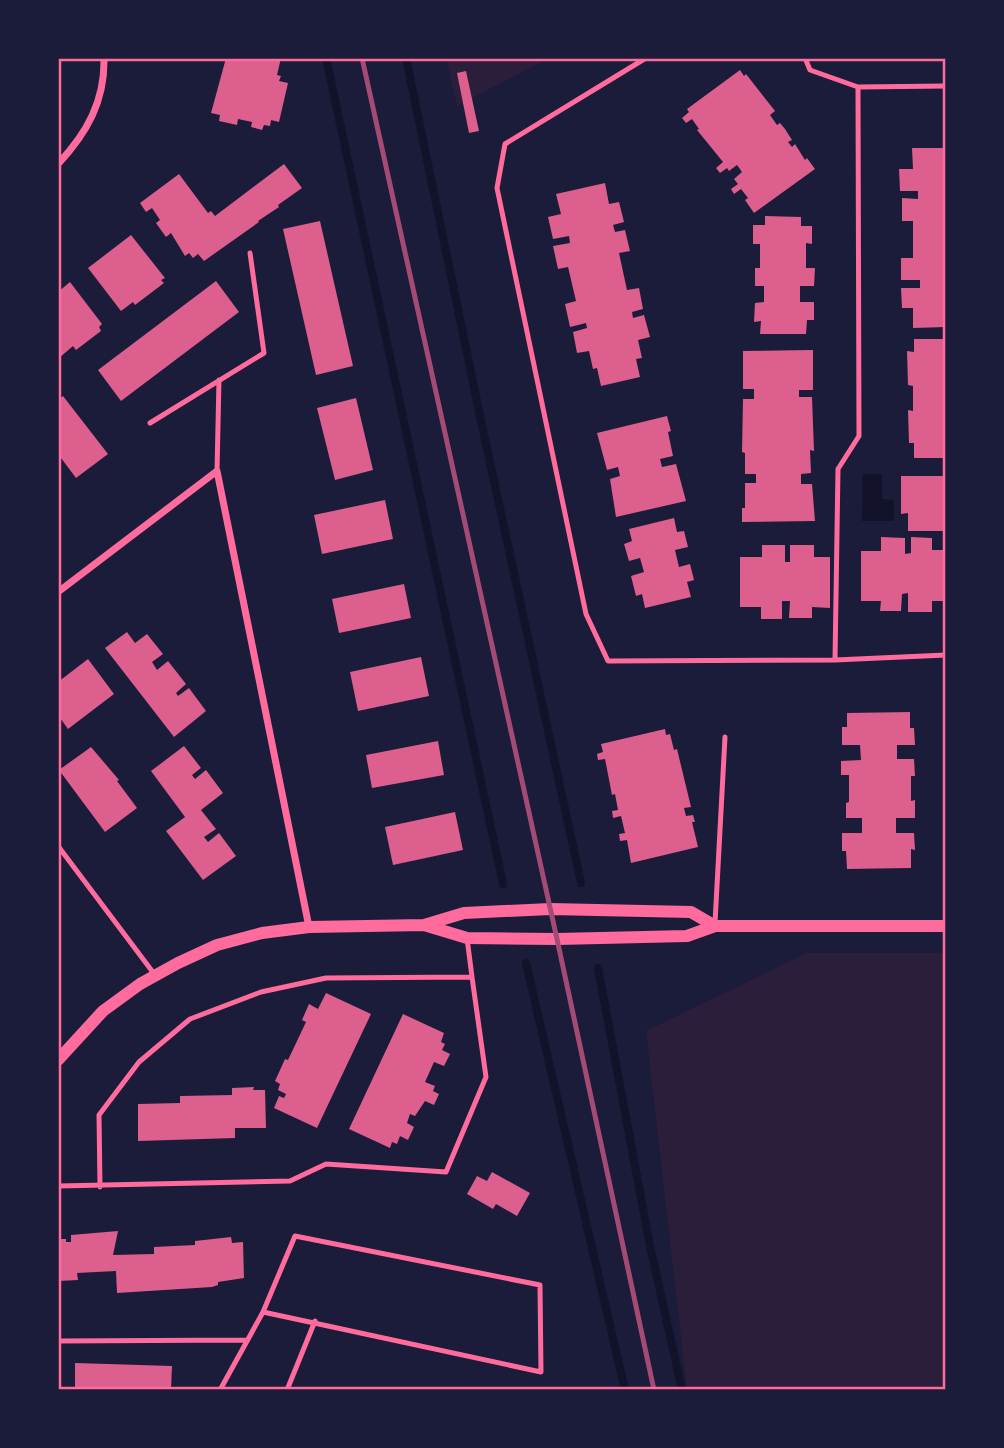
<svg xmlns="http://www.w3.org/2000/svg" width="1004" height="1448" viewBox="0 0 1004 1448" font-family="'Sofia Sans Condensed',sans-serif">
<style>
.green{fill:#2a1e3b}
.water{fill:#12122b}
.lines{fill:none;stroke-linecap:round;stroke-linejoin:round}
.stream{stroke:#12122b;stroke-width:8}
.building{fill:#dd5f8e}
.service{stroke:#ff6b9d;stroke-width:5}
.minor{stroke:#ff6b9d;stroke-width:7}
.tertiary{stroke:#ff6b9d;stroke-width:12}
.rail{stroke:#a44b75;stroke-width:5}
.neatline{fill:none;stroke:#ff6b9d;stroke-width:2.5}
</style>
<rect width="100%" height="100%" fill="#1b1b3a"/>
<path class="green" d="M446,58H549L457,106Z
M806,953H946V1390H687L646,1031Z"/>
<path class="water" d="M863,474H882V499L894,500V521H862Z"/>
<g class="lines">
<path class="stream" d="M326,58L503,884
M406,58L480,416L581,883
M526,963L625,1390
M598,968L649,1241L682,1390"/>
</g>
<path class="building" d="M226,58H281L277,75L281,76L279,81L288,83L279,122L271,120L270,126L264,125L262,130L251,127L252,122L238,119L237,125L219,121L220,115L211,113Z
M740,70L744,76L746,74L775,111L770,115L777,125L780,123L785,129L792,140L788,142L792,147L795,144L805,160L807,158L815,169L754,213L745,200L748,198L741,189L734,194L731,189L738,184L734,179L742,172L737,165L729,171L727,168L720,173L716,168L723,162L697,130L699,129L692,119L686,123L682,118L689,112L687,109Z
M466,71L479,131L469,133L457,73Z
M912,148H946V327L913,328V308H902L901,288H920V280H901V258H913V221H902V198L918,199V191H900L899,169H913Z
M284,164L302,188L278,205L279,207L258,221L259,222L204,261L198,254L193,258L189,253L185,256L171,233L166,237L156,223L160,220L152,208L146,212L140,203L179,174L208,213L211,211L215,216Z
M605,183L609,204L619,202L624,222L613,225L615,232L625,230L630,251L619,253L627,290L639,288L643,309L632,312L633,318L644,315L650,337L638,340L642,358L636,359L640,377L601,386L597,368L593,369L589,351L577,353L573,332L587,328L586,323L570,327L565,304L576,301L568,267L558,269L553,246L570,243L569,236L553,239L548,217L561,214L556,194Z
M765,216L801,217V226H812V244L806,243V268H815L814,286H800V302H814V320H807L806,334H760L761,321L754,322L755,303L764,302V286H755V268H760V244H753V225H765Z
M320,221L353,366L316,375L283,229Z
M131,235L165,278L161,280L164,283L135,305L133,302L121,311L88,268Z
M216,281L239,312L121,401L98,370Z
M70,282L102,324L99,327L101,331L76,350L73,346L59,358L58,292Z
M914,339H946V458H914V443H909L908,410L913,411V386L908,385L907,351L914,352Z
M813,350V390H799V397H812L814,451L810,450L811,473L801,474V484H812L815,521L742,522V508H745V483H756V474H745V453L742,452L743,399H754V389H743V351Z
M63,396L108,454L76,478L58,454V400Z
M356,398L373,470L335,480L317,408Z
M667,416L671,431L668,432L673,456L660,459L662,467L676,464L686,501L616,517L610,479L620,476L618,467L607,470L597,433Z
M901,476H946V531H908V513L901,514Z
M385,500L393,539L322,554L314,515Z
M674,518L677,532L684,531L688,547L675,550L679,567L690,564L694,580L687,582L691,597L645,608L642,594L636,596L631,576L644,572L640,558L629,561L624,544L632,541L629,529Z
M881,537L905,538V554L911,553V537L932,538V550H946V601H932V612H908V593L902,594L901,611H880L881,601H861V551H881Z
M762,545H785V562H790V545H814V557H830V608L812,607V618H789L790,601H782V619H761V607H740V557H762Z
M404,584L411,618L339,633L332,599Z
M127,632L135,643L147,634L163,654L152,662L157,670L168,661L186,684L176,693L178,696L189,688L206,711L174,737L105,648Z
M421,657L429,696L358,711L350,672Z
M88,659L114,694L68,729L58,715V682Z
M910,712V728H914L915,745H897V759H914L915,776H911V801L915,800V818H896V833H914L915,850L911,849V868L847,869L846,851H842V833H862V818H846V803L849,802V775H841V761L861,760L860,745H842V727H847V713Z
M665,729L666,735L670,734L674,750L677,749L691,807L684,808L686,816L693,815L695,822H692L698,847L631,863L627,840L620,841L619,834L625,833L621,816L613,818L612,811L618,810L615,794L612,795L605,759L598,760L597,754L603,752L601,744Z
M438,741L444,775L372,788L366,755Z
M184,746L201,768L192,775L195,779L206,770L223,793L201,810L216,829L204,837L208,842L219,833L236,856L203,880L166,831L185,817L151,771Z
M91,747L119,780L117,781L137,808L105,832L59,770Z
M455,812L463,850L393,865L385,827Z
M326,993L371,1014L317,1128L274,1108L279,1096L284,1098L286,1094L278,1090L280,1084L275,1081L285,1059L288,1060L306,1022L302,1020L309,1004L318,1009Z
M403,1014L444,1033L441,1042L445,1044L442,1050L450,1054L444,1066L434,1062L425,1082L435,1086L433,1091L439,1094L434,1105L425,1101L415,1116L410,1114L407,1123L414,1127L408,1140L400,1136L397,1144L392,1142L390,1148L349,1129Z
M254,1087L253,1090H265L266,1128H235V1138L138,1141V1104L180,1103V1096L232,1095V1088Z
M492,1172L530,1193L517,1216L496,1204L493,1209L467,1194L477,1176L487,1181Z
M118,1231L113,1255L154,1254V1247L195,1245V1241L231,1237L232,1243L243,1242L244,1278L218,1282V1285L212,1287L117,1293L116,1271L77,1273L78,1280L58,1281V1239H66V1242H71V1235Z
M75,1363L172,1366L171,1390H75Z"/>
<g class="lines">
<path class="service" d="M646,58L505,144L497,188L586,614L608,661L835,660L946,655
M805,58L810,70L858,87
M150,423L264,353L250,253
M217,471L219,380
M835,660L838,469L859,436L858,87L946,86
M58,846L155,975
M715,923L725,737
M467,938L472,977
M58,1186L290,1181L326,1164L446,1172L486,1077L472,977L326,978L261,992L190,1019L139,1062L99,1115L100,1187
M295,1236L540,1285L541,1372L263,1312Z
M58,1341L247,1340
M220,1390L263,1312
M287,1390L315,1321"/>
<path class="minor" d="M58,164C87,133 105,101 104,58
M58,592L217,471L309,927"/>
<path class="tertiary" d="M424,925L467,938L557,939L687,936L715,926H946
M58,1060L103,1011L140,984L178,963L217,945L262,933L309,927L424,925L464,913L550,909L691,912L715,926"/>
<path class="rail" d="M362,58L557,939L654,1390"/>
</g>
<rect width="1004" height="1448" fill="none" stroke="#1b1b3a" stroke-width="119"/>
<rect x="60" y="60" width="884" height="1328" class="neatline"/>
</svg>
